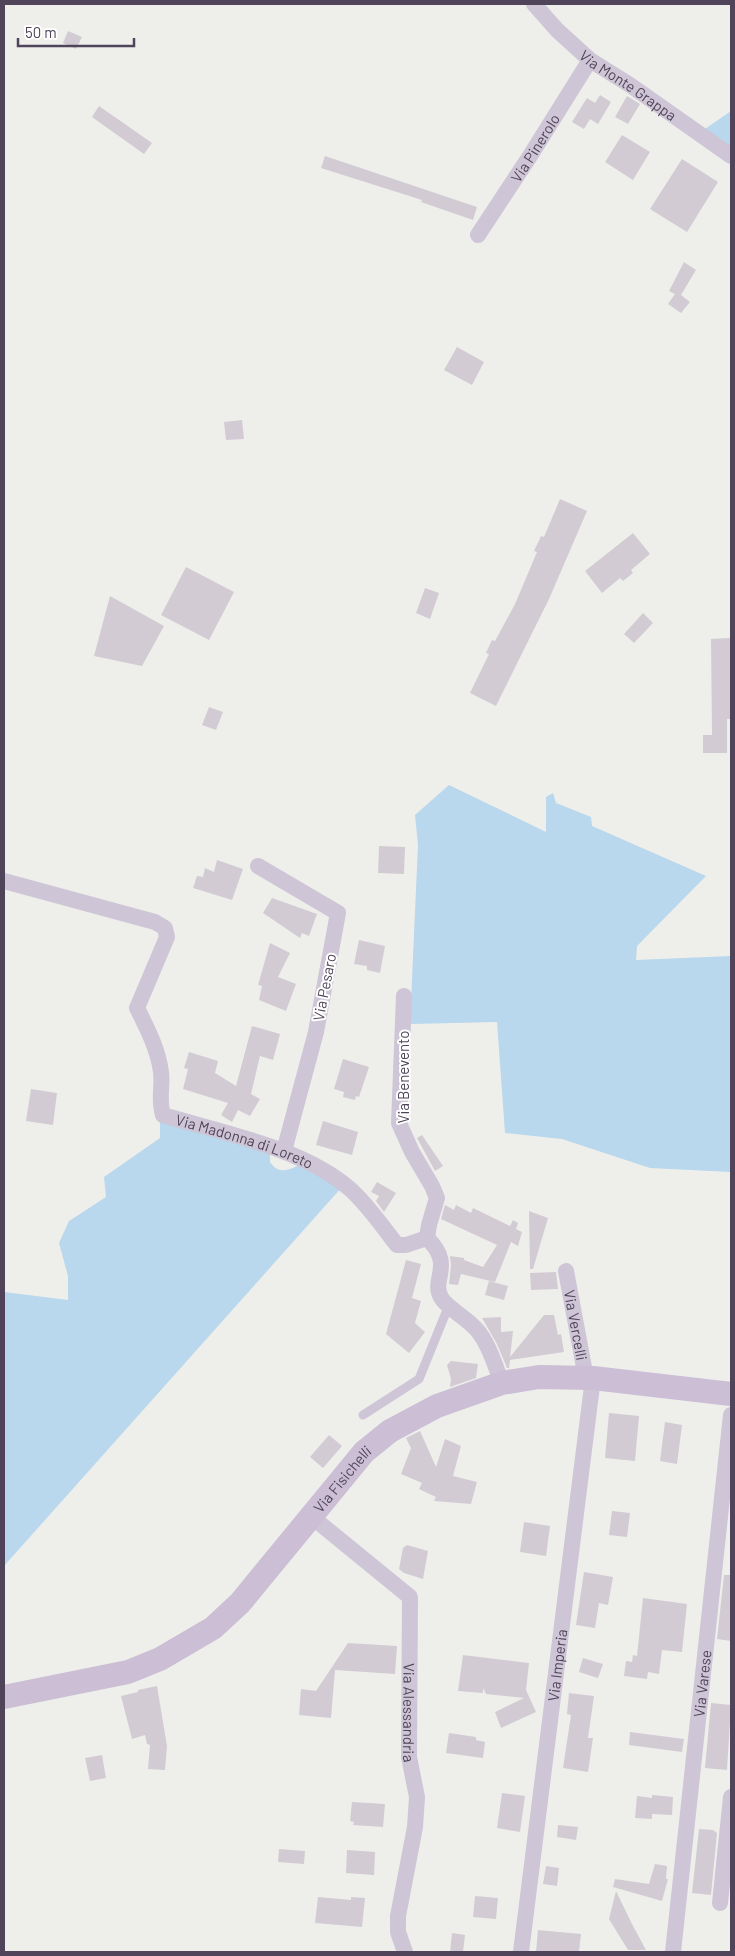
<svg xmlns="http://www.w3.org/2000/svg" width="735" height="1956" viewBox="0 0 735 1956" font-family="Barlow,sans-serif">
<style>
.green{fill:#b9d7ed}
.building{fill:#d2cbd3}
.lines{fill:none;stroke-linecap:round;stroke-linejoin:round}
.service{stroke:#cec5d6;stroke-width:9}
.minor{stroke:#cec5d6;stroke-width:16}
.secondary{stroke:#cbbed5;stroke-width:24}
.labels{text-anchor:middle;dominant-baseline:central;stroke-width:4;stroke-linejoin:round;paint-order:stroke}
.street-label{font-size:15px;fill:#4f4459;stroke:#fff}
</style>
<rect width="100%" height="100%" fill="#eeefeb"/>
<path class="green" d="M731,111V147L705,129Z
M449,785L546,832V797L553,793L556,803L591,817L592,826L706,876L637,946L636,960L731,956V1172L650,1168L562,1139L505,1133L497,1022L410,1024L418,845L415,815Z
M160,1121L270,1153V1162C278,1174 288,1171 299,1165L342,1187L4,1566V1292L68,1300V1276L59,1243L69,1221L106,1197L104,1177L160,1138Z"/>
<path class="building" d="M68,31L82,37L76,49L63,43Z
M600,95L611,102L598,124L590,119L584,129L572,122L587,98L595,103Z
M627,96L640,104L628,124L615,117Z
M99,106L152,143L144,154L92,117Z
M622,135L650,152L633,180L605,162Z
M325,156L477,207L473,220L421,202L422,200L321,168Z
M682,159L718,182L687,232L650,209Z
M684,262L696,270L681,295L690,302L681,313L668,304L675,294L669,291Z
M457,347L484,362L472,385L444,370Z
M242,420L244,439L226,440L224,422Z
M560,499L587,511L549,599L496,706L470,693L489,654L486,653L492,640L495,641L515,604L537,552L534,551L541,536L544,537Z
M633,533L650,554L631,570L633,573L623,581L620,578L602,593L585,571Z
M186,567L234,592L209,640L161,615Z
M425,588L439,593L430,619L416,613Z
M110,596L164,626L142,666L94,656Z
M643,613L653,623L634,643L624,634Z
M730,638L731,719H727V753H703V735H712L711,639Z
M209,707L223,712L216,730L202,725Z
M379,846L405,847L404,874L378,873Z
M217,860L243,869L232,900L193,888L197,876L203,877L205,868L214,872Z
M272,898L317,914L309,936L302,933L300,938L263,913Z
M359,940L385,946L380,973L367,970V966L354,964Z
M270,943L290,953L278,977L296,984L286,1011L259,1000L262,986L258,985Z
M252,1026L280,1034L273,1060L260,1056L251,1094L260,1099L250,1116L238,1110L232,1122L221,1115L228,1103L183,1089L188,1069L184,1068L189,1052L218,1061L215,1073L236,1086Z
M343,1059L369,1067L359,1097L356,1096L355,1100L343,1097L344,1092L334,1089Z
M31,1089L57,1093L53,1125L26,1121Z
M323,1121L358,1132L352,1155L316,1145Z
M422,1135L443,1166L435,1171L417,1138Z
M377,1182L396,1193L384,1212L376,1201L379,1196L371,1192Z
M445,1205L454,1210L456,1205L471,1213L473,1208L510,1226L513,1220L518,1223L516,1229L522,1232L518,1246L511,1242L495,1282L461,1274L458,1285L449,1284L451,1265L450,1256L464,1258V1260L483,1267L497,1245L441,1219Z
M529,1211L548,1218L533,1269H530Z
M406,1260L421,1264L412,1298L421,1301L415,1323L425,1332L409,1353L386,1334Z
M556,1272L558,1289L531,1290L530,1273Z
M489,1281L508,1286L504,1300L485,1295Z
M544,1315H554L558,1335L561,1334L564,1352L510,1360L509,1368H507L497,1344L482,1318L501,1317V1332L513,1331L510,1357Z
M451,1361L478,1364L476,1378L450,1387L451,1379L447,1365Z
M609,1413L639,1416L635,1461L605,1458Z
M665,1422L682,1425L677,1464L660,1461Z
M420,1431L436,1467L445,1439L461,1446L453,1476L477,1482L471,1504L434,1501L436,1497L419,1489L422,1483L401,1474L411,1448L406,1438Z
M329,1435L342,1446L323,1468L310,1457Z
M612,1511L630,1513L627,1537L609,1535Z
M524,1522L550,1526L546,1556L520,1552Z
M407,1545L428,1551L423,1579L404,1573L399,1569L403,1548Z
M584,1572L613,1577L608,1605L599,1603L595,1628L576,1625Z
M724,1575H731V1641L717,1639Z
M643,1598L687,1604L682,1652L662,1650L659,1674L648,1672L647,1679L624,1676L626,1661L632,1662L633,1655L637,1656Z
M348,1643L397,1646L395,1674L335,1670L331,1718L299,1715L301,1689L316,1691Z
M463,1655L529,1663L526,1690L536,1712L501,1728L495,1712L524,1698L486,1694L483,1688V1693L458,1691Z
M583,1658L603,1664L598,1678L579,1672Z
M157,1686L167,1746L165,1770L148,1769L150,1745L147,1744L145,1735L132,1739L121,1696L138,1692V1690Z
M569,1693L594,1696L588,1738H593L588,1772L563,1768L571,1715L567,1714Z
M711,1703L731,1705L727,1770L705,1768Z
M630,1732L684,1739L682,1752L629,1745Z
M449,1733L476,1737V1740L485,1742L483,1758L446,1753Z
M102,1755L106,1778L90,1781L85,1758Z
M502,1793L525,1796L520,1832L497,1828Z
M652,1795L673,1797L672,1815L652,1814V1819L635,1818L637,1796L652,1798Z
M352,1802L385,1804L383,1827L353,1825L354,1822L350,1821Z
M558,1825L578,1827L576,1840L557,1837Z
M699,1829L713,1830L717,1833L711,1895L692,1893Z
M279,1849L305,1851L304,1864L278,1862Z
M347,1850L375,1852L374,1875L346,1873Z
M655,1864L667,1866L666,1879H668L662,1901L613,1887L615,1879L649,1884Z
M546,1866L559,1868L557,1886L543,1884Z
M616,1891L632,1924L646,1950H628L609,1919Z
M475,1896L498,1898L496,1919L473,1917Z
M318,1897L351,1900V1897L365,1898L362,1927L315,1923Z
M538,1930L581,1934L579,1952H536Z
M452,1933L465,1935L463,1952H450Z"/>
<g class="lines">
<path class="service" d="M363,1415L419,1379L449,1305"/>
<g class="minor">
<path id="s1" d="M534,4L557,30L590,60L630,85L731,156"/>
<path id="s2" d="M478,235L530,156L590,60"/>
<path d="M258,866L338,913L316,1032L284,1151"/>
<path id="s3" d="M4,881L155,922L165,928L167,937L137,1008C147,1028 158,1049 161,1072C163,1087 158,1099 163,1115C223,1133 303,1148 350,1189C368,1205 382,1226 397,1245H406L427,1238C456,1266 429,1280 442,1299C449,1309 468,1319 477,1330C489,1344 495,1366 502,1383"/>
<path d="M404,996L399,1123L412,1152L432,1186L437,1198L429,1225L427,1238"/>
<path id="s4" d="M566,1271L586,1378"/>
<path id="s5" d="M312,1517L410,1597L409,1757L417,1797L415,1827L398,1916V1932L405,1952"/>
<path d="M720,1903L731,1797"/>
<path id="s6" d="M521,1952L593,1378"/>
<path id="s7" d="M673,1952L731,1415"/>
</g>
<path class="secondary" id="s8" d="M4,1697L128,1672L160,1659L213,1628L240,1603L364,1452L390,1431L437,1406L502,1383L539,1377L593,1378L731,1394"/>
</g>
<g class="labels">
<g class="street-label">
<text stroke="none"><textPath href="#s1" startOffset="125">Via Monte Grappa</textPath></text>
<text stroke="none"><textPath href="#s2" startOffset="104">Via Pinerolo</textPath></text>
<text transform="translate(324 987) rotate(-79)">Via Pesaro</text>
<text transform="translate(403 1077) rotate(-90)">Via Benevento</text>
<text stroke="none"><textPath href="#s3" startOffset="452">Via Madonna di Loreto</textPath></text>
<text stroke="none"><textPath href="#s4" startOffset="55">Via Vercelli</textPath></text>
<text stroke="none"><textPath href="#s8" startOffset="420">Via Fisichelli</textPath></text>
<text stroke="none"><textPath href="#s6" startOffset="289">Via Imperia</textPath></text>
<text stroke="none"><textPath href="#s7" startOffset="270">Via Varese</textPath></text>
<text stroke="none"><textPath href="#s5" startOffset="242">Via Alessandria</textPath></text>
</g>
</g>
<rect width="735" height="1956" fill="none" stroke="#4f4459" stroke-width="10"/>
<path d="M18 38v8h116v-8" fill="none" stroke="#4f4459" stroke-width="2.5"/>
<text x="25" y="38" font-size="15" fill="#4f4459" stroke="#ffffff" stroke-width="4" paint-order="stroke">50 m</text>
</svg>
